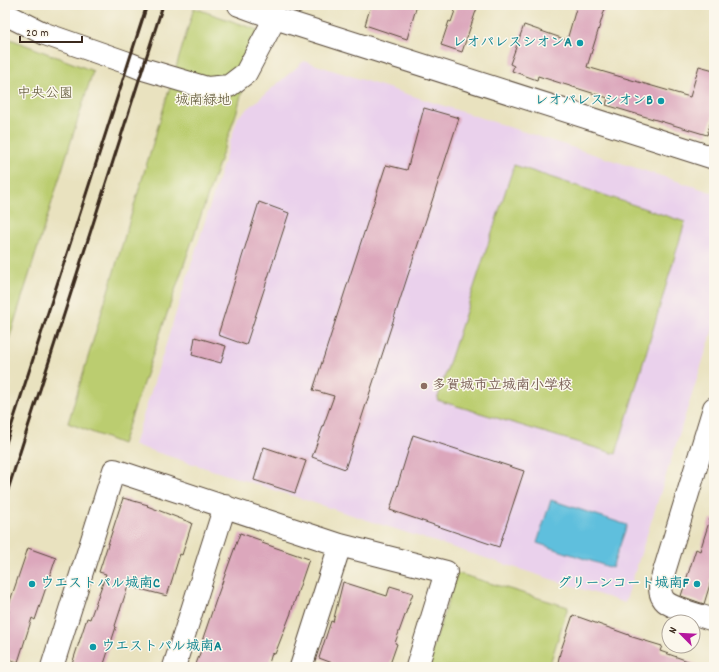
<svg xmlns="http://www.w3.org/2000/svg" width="719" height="672" viewBox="0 0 719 672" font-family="Dekko,'Klee One',sans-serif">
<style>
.built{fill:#ead1ec}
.green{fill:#bbcd70;stroke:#7b7c47}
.water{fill:#5ebfdd;stroke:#4c747e}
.building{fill:#dca7bc}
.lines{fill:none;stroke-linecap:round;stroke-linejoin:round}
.minor-casing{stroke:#554636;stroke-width:24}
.minor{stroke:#fff;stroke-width:22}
.rail{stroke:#3b2a1e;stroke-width:3}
.culture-dot{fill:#0f9aa8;stroke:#fbf7ec;stroke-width:1.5}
.education-dot{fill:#8d6e63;stroke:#fbf7ec;stroke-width:1.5}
.labels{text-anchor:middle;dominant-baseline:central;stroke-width:3;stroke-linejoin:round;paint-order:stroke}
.culture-label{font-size:14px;font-weight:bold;fill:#0d838f;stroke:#fbf7ec;text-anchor:end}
.park-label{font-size:14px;fill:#5b5332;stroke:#fbf7ec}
.education-label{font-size:14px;font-weight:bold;fill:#785e54;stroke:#fbf7ec;text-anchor:start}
</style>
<rect width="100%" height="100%" fill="#fbf7ec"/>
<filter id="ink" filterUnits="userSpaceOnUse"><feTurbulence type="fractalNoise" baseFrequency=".025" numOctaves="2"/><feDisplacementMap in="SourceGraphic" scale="8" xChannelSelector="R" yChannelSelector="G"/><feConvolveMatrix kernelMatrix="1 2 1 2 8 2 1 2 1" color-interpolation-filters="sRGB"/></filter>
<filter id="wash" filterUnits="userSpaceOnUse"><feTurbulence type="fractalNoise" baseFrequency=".012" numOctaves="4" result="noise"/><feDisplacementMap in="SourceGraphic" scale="16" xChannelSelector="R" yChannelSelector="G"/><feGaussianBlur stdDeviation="0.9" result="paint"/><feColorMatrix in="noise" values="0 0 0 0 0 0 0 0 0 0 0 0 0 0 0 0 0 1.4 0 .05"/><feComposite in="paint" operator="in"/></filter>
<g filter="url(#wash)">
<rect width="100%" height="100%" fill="#e9e2bf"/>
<path class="built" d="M304,61L714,193V326L625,603L134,445L238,117Z"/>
<path class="green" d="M194,8L258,30L237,111L122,444L68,423Z
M5,37L93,71L5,352Z
M514,165L685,222L616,454L437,400Z
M457,573L568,607L549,667H427Z"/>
<path class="water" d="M551,500L627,525L612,568L537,543Z"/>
<g id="blocks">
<path class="building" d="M371,5H417L407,39L365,25Z
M457,5H478L462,52L441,45L449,21L451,22Z
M577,5H606L587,67L690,97L699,66L714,70V111L707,135L606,105L608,98L538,76L537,80L512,71L514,66L510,64L524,25L567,40Z
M424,108L459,118L345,469L312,457L334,396L313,390L386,165L407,170Z
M259,202L289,213L246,345L218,335Z
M195,337L226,346L221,363L192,355Z
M413,435L524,471L499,547L390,510Z
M264,447L306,461L295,493L254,480Z
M123,498L148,505L147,506L192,523L182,555L180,554L167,596L128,586L115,626L116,627L103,667H71L87,618L90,619L106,574L99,572Z
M710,519H714V571L704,604L681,596L696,549L700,551Z
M240,533L263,541L262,543L309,559L291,612V613L275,654L272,653L268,667H195L204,642L202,641L217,597Z
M28,548L56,558L35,620L32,618L18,662L5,658V624L9,611L7,610Z
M343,582L387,596L390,586L413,593L395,643L397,644L389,667H343L319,658L331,621L333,622Z
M573,615L629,635V636L662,646L660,651L699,665V667H557L560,653Z"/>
</g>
</g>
<g filter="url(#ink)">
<use href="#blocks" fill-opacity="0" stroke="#554636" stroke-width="1"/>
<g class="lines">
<defs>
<path id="minor" d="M239,5L275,18L714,158
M5,14L45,34L128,63L143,69L207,88L229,86L246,73L275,18
M714,408L660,585C660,590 660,595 664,600C670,608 703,616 714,620
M52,667L114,470L340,545L446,572L417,667
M174,667L225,506
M301,667L340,545"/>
</defs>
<use href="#minor" class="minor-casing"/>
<use href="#minor" class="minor"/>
<path class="rail" d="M5,446L147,5
M5,499L163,5"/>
</g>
</g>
<g class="culture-dot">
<circle cx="580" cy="43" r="4"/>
<circle cx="661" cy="101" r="4"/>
<circle cx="32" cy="584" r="4"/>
<circle cx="697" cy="584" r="4"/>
<circle cx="93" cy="647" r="4"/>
</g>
<circle class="education-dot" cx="424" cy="386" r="4"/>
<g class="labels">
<g class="culture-label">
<text x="572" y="43">レオパレスシオンA</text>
<text x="653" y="101">レオパレスシオンB</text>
<text x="40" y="584" text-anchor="start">ウエストパル城南C</text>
<text x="689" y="584">グリーンコート城南F</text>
<text x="101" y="647" text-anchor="start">ウエストパル城南A</text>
</g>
<g class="park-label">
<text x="45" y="94">中央公園</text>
<text x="203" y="101">城南緑地</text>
</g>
<g class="education-label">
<text x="432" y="386">多賀城市立城南小学校</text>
</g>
</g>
<rect width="719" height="672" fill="none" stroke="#fbf7ec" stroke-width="20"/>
<g transform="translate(681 634) rotate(294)"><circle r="19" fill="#fbf7ec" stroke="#aea59a"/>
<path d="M0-3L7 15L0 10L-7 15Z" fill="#b5179e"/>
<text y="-6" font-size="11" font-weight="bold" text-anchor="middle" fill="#3b2a1e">N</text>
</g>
<path d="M20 36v6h62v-6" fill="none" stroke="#3b2a1e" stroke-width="2"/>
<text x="26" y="36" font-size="12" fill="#3b2a1e" stroke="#fbf7ec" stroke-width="3" paint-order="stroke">20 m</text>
</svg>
